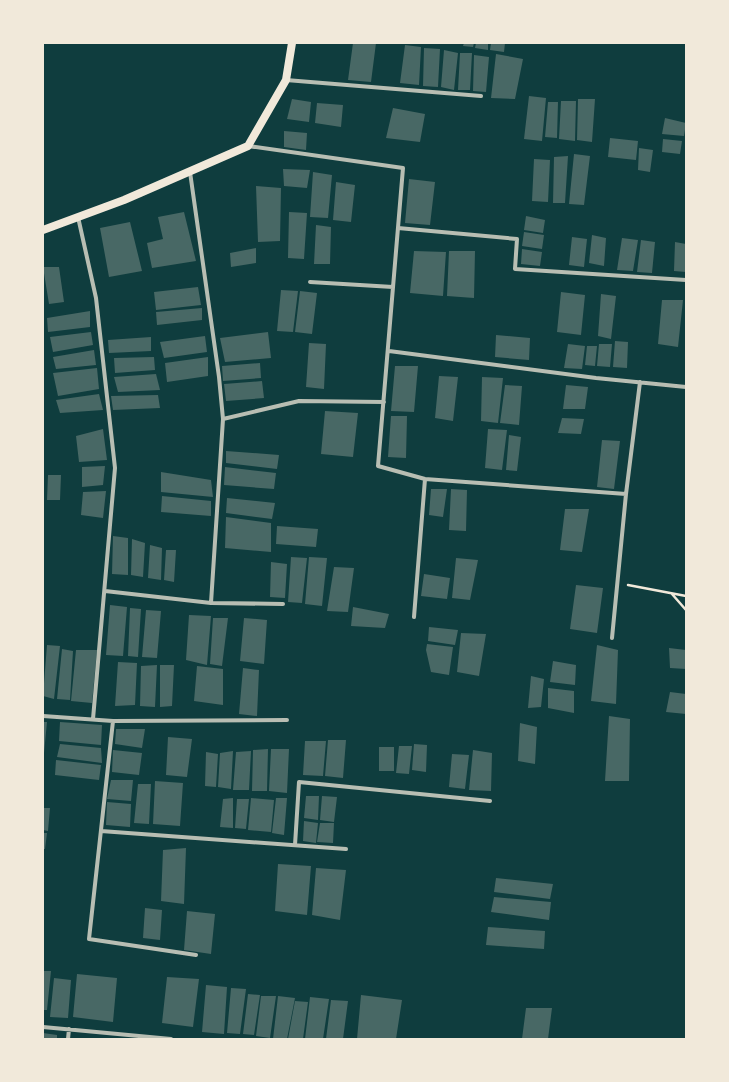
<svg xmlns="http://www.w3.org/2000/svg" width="729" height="1082" viewBox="0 0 729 1082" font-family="'Roboto Serif',serif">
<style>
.building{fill:#486865}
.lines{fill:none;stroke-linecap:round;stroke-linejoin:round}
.path{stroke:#f1e9da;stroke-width:2.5}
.minor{stroke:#b8beb3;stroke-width:4}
.secondary{stroke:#f1e9da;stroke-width:8}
</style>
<rect width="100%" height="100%" fill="#0f3d3e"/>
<path class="building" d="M353,43H376L371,82L348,80Z
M464,43H474L473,47L463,46Z
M476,43H488V50L475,48Z
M491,43H505L504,52L490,50Z
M405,45L421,47L419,85L400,83Z
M424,48L440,49L438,87L423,86Z
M444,50L458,53L454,90L441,87Z
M460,53H472L470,90H458Z
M496,54L523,59L515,99L491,98Z
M474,55L489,57L486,92L473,91Z
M529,96L546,98L542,141L524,139Z
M292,99L311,102L309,122L287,119Z
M578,99H595L592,142L577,140Z
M561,101H576L575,141L559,139Z
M548,102H558L557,138L545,137Z
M317,103L343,105L341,127L315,123Z
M393,108L425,114L420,142L386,138Z
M665,118L686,123L684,136L662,134Z
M284,131L307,133L306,150L284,147Z
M610,138L638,141L636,160L608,157Z
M663,139L682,141L680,154L662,152Z
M639,148L653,150L650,172L638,170Z
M574,154L590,156L584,205L569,204Z
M568,156L565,203H553L554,157Z
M534,159L550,160L548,202L532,201Z
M283,169L310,170L307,188L284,186Z
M313,172L332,175L328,218L310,217Z
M409,179L435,182L430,225L405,223Z
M336,182L355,185L351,222L333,220Z
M256,186L281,188L280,241L258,242Z
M184,212L196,261L152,268L147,243L163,239L158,217Z
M289,212L307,213L304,259L288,258Z
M526,216L545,220L543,233L524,230Z
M130,222L142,271L109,277L100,228Z
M316,225L331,227L330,264H314Z
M524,232L544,235L542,249L522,246Z
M592,235L606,238L604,266L589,263Z
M572,237L587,239L584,267L569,265Z
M622,238L638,240L633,271L617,270Z
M641,240L655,242L652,273L637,272Z
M675,242L686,244V272L674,271Z
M256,248V263L231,267L230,253Z
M522,249L542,252L540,266L521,264Z
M414,251L446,252L443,296L410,293Z
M449,251H475L474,298L447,296Z
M43,267H59L64,302L49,304Z
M198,287L201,305L156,310L154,292Z
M281,290L298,291L293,332L277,331Z
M300,291L317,293L312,334L295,332Z
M561,292L585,295L581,335L557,332Z
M601,294L616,296L611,339L598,336Z
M662,300H683L678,347L658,344Z
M202,308V320L157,325L156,312Z
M90,311V327L48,332L47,318Z
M91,332L93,345L53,352L50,337Z
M268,332L271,358L225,362L220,338Z
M496,335L530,338L529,360L495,357Z
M205,336L207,352L164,358L160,342Z
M151,337V351L109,353L108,340Z
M615,341L628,342L627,368L613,367Z
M309,343L326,344L324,389L306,387Z
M568,344L585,346L582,369L564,368Z
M599,344H612L610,367L597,366Z
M587,346H597L595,366L585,365Z
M94,350L96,365L56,369L53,357Z
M154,357L155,370L115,373L114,358Z
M208,357V376L167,382L165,363Z
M260,363L261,378L223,381L222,366Z
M395,366H418L414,412L391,411Z
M97,368L99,389L58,396L53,373Z
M156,374L160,390L118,392L114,377Z
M439,376L458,377L453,421L435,418Z
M482,377L503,378L498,423L481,421Z
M262,381L264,398L226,401L224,384Z
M505,385L522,386L519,425L500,423Z
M566,385L588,387L585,409H563Z
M99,394L103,410L60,413L56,400Z
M158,395L160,408L113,410L111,396Z
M325,411L358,413L353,457L321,454Z
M391,416H407L406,458L388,457Z
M562,418L584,419L581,434L558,433Z
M103,429L107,460L79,462L76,436Z
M488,429L507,430L502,470L485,468Z
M509,435L521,437L517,471L506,470Z
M602,440L620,441L614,489L597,487Z
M226,451L279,455L277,469L226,463Z
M105,466L103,485L82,487V467Z
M225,467L276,473L274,489L224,485Z
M161,472L211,480L213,497L161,492Z
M48,475H61L60,500H47Z
M431,489H447L443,517L429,515Z
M451,489L467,490L466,531L449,530Z
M106,491L103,518L81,515L83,492Z
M162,496L211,501V516L161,512Z
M227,498L275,503L272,519L226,513Z
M565,509H589L582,552L560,550Z
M226,517L271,523V552L225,548Z
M277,526L318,529L316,547L276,544Z
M113,536L128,538V575L112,574Z
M132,539L145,543L143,577L131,575Z
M150,545L162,548L161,580L148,578Z
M166,550H176L174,582L164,580Z
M291,557L307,558L302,603L288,602Z
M309,557L327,558L322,606L305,604Z
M456,558L478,560L470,600L452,598Z
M271,562L287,564L285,598L270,597Z
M334,567L354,568L348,612L327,611Z
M424,574L450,578L447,599L421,596Z
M576,585L603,588L597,633L570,629Z
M110,605L127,607L123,656L106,655Z
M353,607L389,614L385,628L351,626Z
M130,608L141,609L138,657L128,656Z
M146,610L161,611L157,658L142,657Z
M189,615L211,616L207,665L186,660Z
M213,618H228L222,666L210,664Z
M244,618L267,620L264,664L240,661Z
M429,627L458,630L455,645L428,641Z
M461,633L486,634L479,676L457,672Z
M427,644L453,647L449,675L431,672L426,650Z
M47,645L60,646L54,699L43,696Z
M597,645L618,650L616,704L591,701Z
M669,648L686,650V669L670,668Z
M62,649L73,651L70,700L57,699Z
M76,650H97L92,703L71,701Z
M553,661L576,665L575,685L550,682Z
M118,662L137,663L135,705L115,706Z
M157,665L155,707L140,706L141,666Z
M160,665H174L172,706L160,707Z
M197,666L223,669V705L194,701Z
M243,668L259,670L257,716L239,714Z
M531,676L544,679L541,707L528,708Z
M548,688L574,691V713L548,708Z
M670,692L686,694V714L666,712Z
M609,716L630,719L629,781H605Z
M43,722H47L44,753H43Z
M60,722L102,725L101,745L59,741Z
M520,723L537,727L535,764L518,761Z
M116,729H145L142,748L115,744Z
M168,737L192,739L187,777L166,775Z
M328,740H346L343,778L325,776Z
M305,741H326L323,776L303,775Z
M60,744L101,748L102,763L57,757Z
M414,744L427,745L426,772L412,770Z
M399,746H412L409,774L396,773Z
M379,747H394V771H379Z
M268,749L267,791H252L253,750Z
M271,749H289L287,793L269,791Z
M113,750L142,753L139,775L112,772Z
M473,750L492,753L491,791L469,790Z
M233,751L231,789L218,787L220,753Z
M251,751L249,790H233L236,752Z
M206,752L218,754L216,787L205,786Z
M452,754L469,755L465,789L449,787Z
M56,760L101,765L99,780L55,775Z
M111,780H133L131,801L107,799Z
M155,781L183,783L180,826L153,824Z
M138,784H151L149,824L134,823Z
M306,796H319L318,820L304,818Z
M322,796L337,797L334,822L320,820Z
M233,798V828L220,827L223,799Z
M251,798L274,800L271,832L248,830Z
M276,798H287L284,835L272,833Z
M237,799H249L246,829L235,828Z
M107,802L131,804L130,827L106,825Z
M43,808H50L48,831L43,830Z
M304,821L318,823L316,843L303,841Z
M320,823H334L333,843L317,842Z
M43,833H47L45,849H43Z
M186,848L184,904L161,901L163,850Z
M278,864L311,866L307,915L275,911Z
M316,868L346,870L340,920L312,915Z
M496,878L553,884L550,899L494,892Z
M494,897L551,902L549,920L491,912Z
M145,908L162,910L160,940L143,938Z
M187,911L215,914L211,954L184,950Z
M488,927L545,931L544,949L486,945Z
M43,971H51L47,1010H43Z
M77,974L117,978L113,1022L73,1017Z
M167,977L199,979L193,1027L162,1023Z
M54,978L71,980L68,1018L50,1017Z
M206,985L227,987L224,1034L202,1032Z
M231,988L246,989L240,1034L227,1033Z
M248,994L260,995L254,1035L243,1034Z
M361,995L402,1000L396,1039H357Z
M261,996H276L270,1038L256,1036Z
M278,996L295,998L287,1039H273Z
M310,997L329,999L323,1039H305Z
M331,1000L348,1001L343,1039H326Z
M295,1001L308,1002L303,1039H288Z
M526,1008H552L548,1039H522Z
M43,1033L57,1035V1039H43Z"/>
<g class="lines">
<path class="path" d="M628,585L686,596
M672,594L686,610"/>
<path class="minor" d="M286,80L481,96
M248,146L403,168L378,466L425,479L626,494
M190,172L219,377L223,419L211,603
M78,217L96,298L115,468L93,719
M398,228L517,239L515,269L686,280
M310,282L393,287
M389,351L596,378L686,387
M223,419L299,401L384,402
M105,591L211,603L283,604
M414,617L425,479
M612,638L626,494L640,382
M43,716L113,721L287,720
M113,721L89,939L196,955
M101,831L346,849
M295,845L299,782L490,801
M43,1027L171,1039
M68,1039L69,1029"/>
<path class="secondary" d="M43,230L124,200L248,146L286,80L292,43"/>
</g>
<rect width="729" height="1082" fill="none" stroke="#f1e9da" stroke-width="88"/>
</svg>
